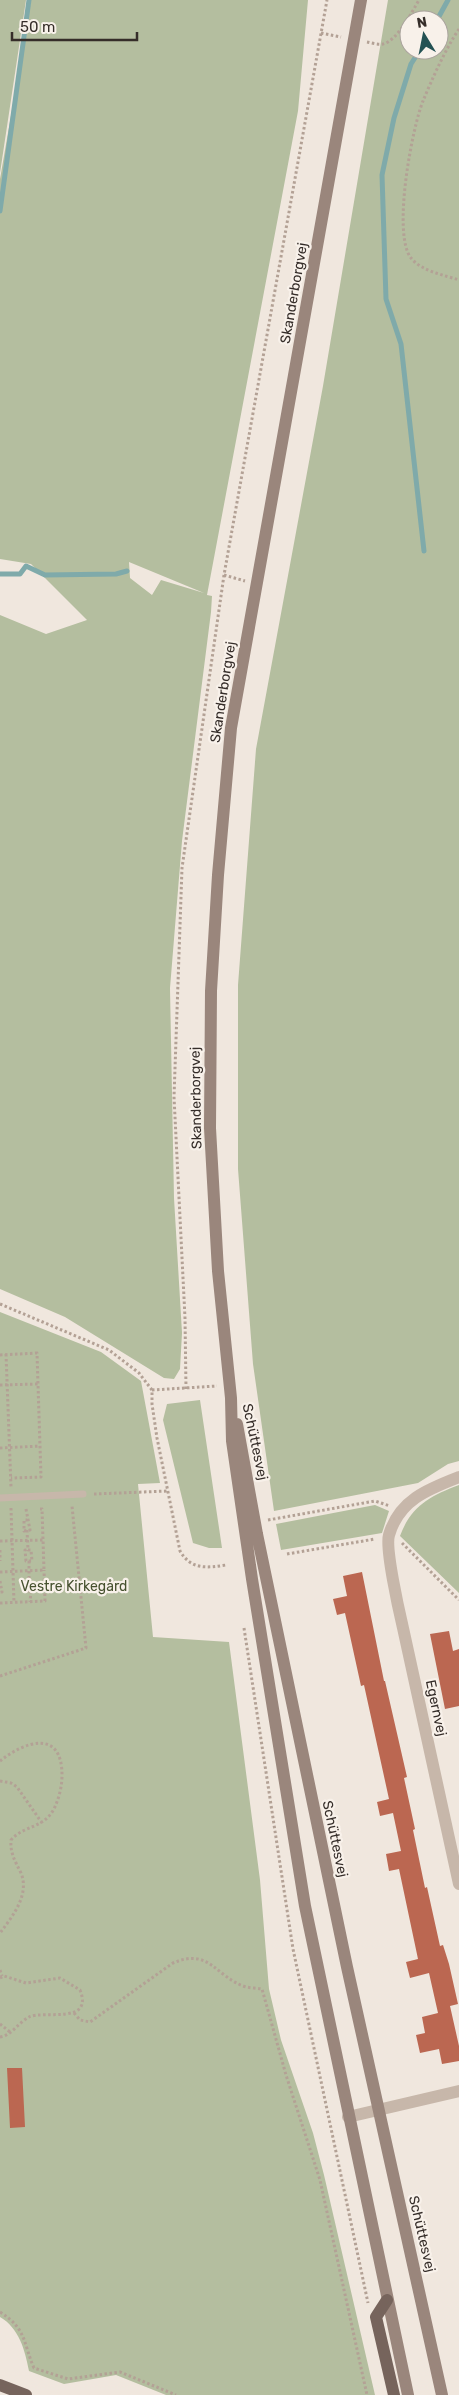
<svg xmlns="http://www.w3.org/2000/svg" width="459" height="2395" viewBox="0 0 459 2395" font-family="Rubik,sans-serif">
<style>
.green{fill:#b4be9f;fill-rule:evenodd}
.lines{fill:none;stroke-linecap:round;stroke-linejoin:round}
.stream{stroke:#7faaaa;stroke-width:5}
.building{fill:#bb6751}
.path{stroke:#b3a195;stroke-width:3;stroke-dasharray:2.5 2.5;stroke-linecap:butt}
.lane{stroke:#c7b7aa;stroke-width:7}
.street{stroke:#c7b7aa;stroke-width:12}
.secondary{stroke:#9a867c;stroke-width:12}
.primary{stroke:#76645c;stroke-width:12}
.labels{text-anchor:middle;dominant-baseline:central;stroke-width:4.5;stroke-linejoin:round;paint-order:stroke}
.street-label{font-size:14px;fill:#352d29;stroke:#f8f1ea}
.park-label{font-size:14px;fill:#46512f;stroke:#f8f1ea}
</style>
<rect width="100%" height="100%" fill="#f0e7de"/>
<path class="green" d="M0,0H26L0,173Z
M31,0H308L298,111L207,595L212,596L211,612L182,841L170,988L174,1198L182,1333L180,1369L174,1379L164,1378L65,1317L0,1289V615L46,634L87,620L31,564L0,559V179ZM129,562L204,593L161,580L152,595L130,578Z
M388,0H459V1461L448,1464L418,1483L274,1511L253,1364L238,1169V985L256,749L323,386ZM409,20H439V50H409Z
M0,1312L101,1352L141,1381L160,1483L138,1484L153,1637L229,1642L260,1880L269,1989L281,2040L313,2133L324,2175L375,2395H166L116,2375L64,2384L29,2371C25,2350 19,2328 0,2317Z
M200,1400L222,1548H209L193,1543L163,1420L167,1404Z
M459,1485V1593L400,1536C411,1506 430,1496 459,1485Z
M375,1505L389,1511L382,1533L281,1550L276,1524Z"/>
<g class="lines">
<path class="stream" d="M437,20L448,0
M420,50L411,64L394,118L382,175L386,299L401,344L424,551
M0,211L29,0
M0,574H20L26,566L45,575L116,574L127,571"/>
</g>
<path class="building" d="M362,1572L384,1681H385L407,1777L404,1778L415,1829L413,1830L425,1888L427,1887L440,1946L443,1945L449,1964L458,2004L450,2006L459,2046V2061L442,2064L439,2049L420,2053L416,2035L425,2033L422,2017L438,2013L429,1973L410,1978L406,1962L418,1959L399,1869L389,1871L386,1854L401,1851L393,1813L380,1816L377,1802L389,1799L364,1685L361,1686L345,1613L337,1615L333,1599L347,1596L343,1576Z
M449,1631L453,1651L459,1649V1706L445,1709L430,1634Z
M7,2068H22L25,2127L10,2128Z"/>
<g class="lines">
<path class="path" d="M459,29C446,48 432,79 423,101C412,128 392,234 411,258C421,271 444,275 459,280
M321,33L341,37
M367,42C372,43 378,45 383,44C397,41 412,12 419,0
M224,575L245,581
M0,1304L109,1350L139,1373L152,1390V1404L157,1438L180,1551C191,1570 207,1568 226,1565
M6,1354L11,1487
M0,1355L37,1353L41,1477L11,1478
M0,1385L38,1384
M186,1389L185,1318L174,1097L182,868L224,575L327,0
M152,1390L217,1386
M0,1448L40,1446
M94,1494L168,1491
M11,1508L14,1603
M26,1509L30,1530L24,1531V1520H27
M268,1520L375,1501L390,1506
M27,1530L28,1550H31L32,1561H26L25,1550H28
M0,1541L43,1540
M402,1543L459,1600
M0,1550V1561
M287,1554L375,1539
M29,1561V1580
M0,1572L44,1570L42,1509H40
M0,1581L2,1592H0
M29,1591H27L26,1580H32L30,1602
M0,1603L45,1601L44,1570
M244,1628L293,1949L368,2303
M0,1676L86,1648L72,1506
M0,1761C25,1741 62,1729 62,1775C62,1787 59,1798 54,1809C43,1829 24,1825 11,1840C10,1853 15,1861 21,1873C30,1895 12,1917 0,1933
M0,1781L11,1783L17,1787L42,1823
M0,1970L2,1976
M0,1978L4,1976L26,1983L60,1978L80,1990C94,2025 44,2010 29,2017C19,2022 11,2036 0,2037
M74,2013L80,2020L90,2022L173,1963C210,1947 215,1977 246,1987C251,1988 257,1988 262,1989L286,2075L320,2180L367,2395
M0,2024L10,2032
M0,2312C27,2329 23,2343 34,2368L68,2379L120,2372L176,2395"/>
<path class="lane" d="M0,1498L83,1494"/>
<path class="street" d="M459,1477C428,1489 399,1500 389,1535C385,1548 399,1611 403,1628C421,1714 440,1799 459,1884
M348,2117L459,2091"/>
<path class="secondary" d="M361,0L231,728L218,875L211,991L210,1128L218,1271L231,1398L232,1441L252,1579L305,1906L408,2395
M237,1424L257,1534L347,1967L442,2395"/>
<path class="primary" d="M387,2300L376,2317L394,2395
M0,2385L26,2395"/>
</g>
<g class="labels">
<g class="street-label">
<text transform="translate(294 293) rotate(-80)">Skanderborgvej</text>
<text transform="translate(223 692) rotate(-81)">Skanderborgvej</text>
<text transform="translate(196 1098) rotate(-91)">Skanderborgvej</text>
<text transform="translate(255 1442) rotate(78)">Schüttesvej</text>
<text transform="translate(436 1708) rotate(78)">Egernvej</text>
<text transform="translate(335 1839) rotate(78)">Schüttesvej</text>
<text transform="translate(422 2234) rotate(77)">Schüttesvej</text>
</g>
<g class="park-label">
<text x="74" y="1586">Vestre Kirkegård</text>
</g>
</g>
<g transform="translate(424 35) rotate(350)"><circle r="24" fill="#f8f1ea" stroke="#aaa39d"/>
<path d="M0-4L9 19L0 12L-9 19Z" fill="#235153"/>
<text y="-8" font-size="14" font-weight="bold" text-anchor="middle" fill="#352d29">N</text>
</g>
<path d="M12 32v8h125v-8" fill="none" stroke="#352d29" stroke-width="2.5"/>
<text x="20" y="32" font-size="15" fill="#352d29" stroke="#f8f1ea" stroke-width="4" paint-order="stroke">50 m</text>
</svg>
